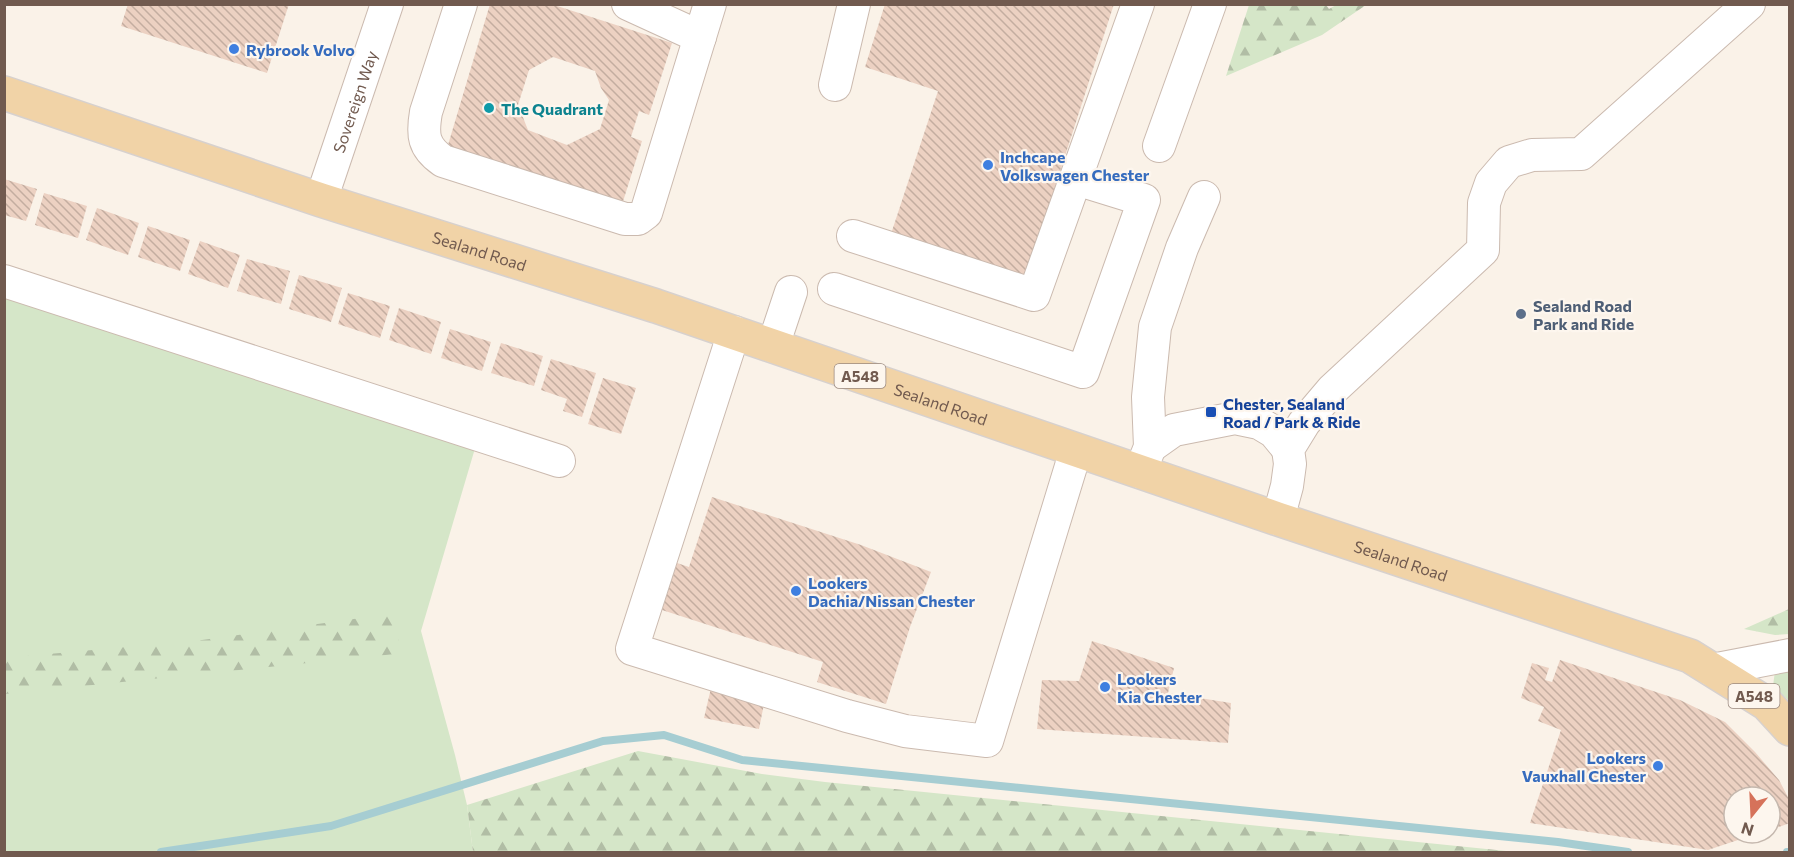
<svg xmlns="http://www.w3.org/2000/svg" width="1794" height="857" viewBox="0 0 1794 857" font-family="Commissioner,sans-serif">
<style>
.green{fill:#d5e6c8}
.forest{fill:url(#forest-firs)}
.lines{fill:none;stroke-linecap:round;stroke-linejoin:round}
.stream{stroke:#a6cdd2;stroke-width:8}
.building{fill:url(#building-back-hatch);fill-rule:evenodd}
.minor-casing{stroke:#cbbaaf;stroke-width:34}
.major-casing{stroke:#d7d1ce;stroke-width:36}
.minor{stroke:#fff;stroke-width:32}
.major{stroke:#f1d3a7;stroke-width:33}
.shop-dot{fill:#3f7fe0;stroke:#fdf6ee;stroke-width:2}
.culture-dot{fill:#0f9aa8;stroke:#fdf6ee;stroke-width:2}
.service-dot{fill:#5c6f8a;stroke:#fdf6ee;stroke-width:2}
.transit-dot{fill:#1a4fb4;stroke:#fdf6ee;stroke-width:2}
.labels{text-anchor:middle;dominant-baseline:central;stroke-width:4.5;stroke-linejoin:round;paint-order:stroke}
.shield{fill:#fdf6ee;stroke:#9b897f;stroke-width:1.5}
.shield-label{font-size:15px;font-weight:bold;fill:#715a4f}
.shop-label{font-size:16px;font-weight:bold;fill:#366cbe;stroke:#fdf6ee;text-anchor:start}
.street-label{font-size:16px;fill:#715a4f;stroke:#fdf6ee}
.culture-label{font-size:16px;font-weight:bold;fill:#0d838f;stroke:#fdf6ee;text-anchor:start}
.service-label{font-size:16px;font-weight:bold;fill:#4e5e75;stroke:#fdf6ee;text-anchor:start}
.transit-label{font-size:16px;font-weight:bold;fill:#164399;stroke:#fdf6ee;text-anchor:start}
</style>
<defs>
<pattern id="forest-firs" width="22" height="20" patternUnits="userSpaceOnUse" patternTransform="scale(1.5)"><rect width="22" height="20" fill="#d5e6c8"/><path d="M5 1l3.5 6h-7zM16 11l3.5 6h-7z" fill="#b1bda5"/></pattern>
<pattern id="building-back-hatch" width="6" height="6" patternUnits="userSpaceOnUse" patternTransform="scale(1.5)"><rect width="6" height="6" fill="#ecd1c2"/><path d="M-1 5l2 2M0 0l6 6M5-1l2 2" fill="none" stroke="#c4ada0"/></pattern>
</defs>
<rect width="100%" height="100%" fill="#faf2e8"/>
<path class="green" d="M5,290L476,445L421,631L455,755L467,805L473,852H5Z
M1789,669V701L1773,686L1775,671Z"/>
<path class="forest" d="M1249,5H1326L1329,9L1336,5H1366L1322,35L1226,76Z
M1789,609V634L1775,635L1744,629Z
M390,614L403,621L395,654L5,694V658L202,640Z
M638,751L762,774L825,782L1516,852H473L467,805Z"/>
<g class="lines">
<path class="stream" d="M161,852L331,826L603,741L664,735L742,760L1558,842L1628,852
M1787,852H1790"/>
</g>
<path class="building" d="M128,4H289L267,73L121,26Z
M490,4H551L672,43L649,115L639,111L631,137L642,141L620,211L445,155ZM553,57L595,71L601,88L609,100L600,129L567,145L528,130L518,105L529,70Z
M885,4H1114L1024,283L889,240L938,91L865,67Z
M4,179L37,189L26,221L4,215Z
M44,193L87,206L78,238L35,225Z
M97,208L139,223L128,255L86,240Z
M148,226L190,240L180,271L138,257Z
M200,241L240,255L228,288L188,274Z
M247,259L290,271L281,304L237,291Z
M299,275L342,288L331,322L289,309Z
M348,293L390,306L380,338L338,324Z
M399,308L441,322L431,354L389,340Z
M450,329L491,342L482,371L441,358Z
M501,343L543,356L534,386L491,373Z
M551,359L596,373L582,417L563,411L567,399L541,390Z
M603,378L636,388L621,434L588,424Z
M712,497L861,545L931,572L910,627L886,704L817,682L823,662L662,610L677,563L689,567Z
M1092,641L1174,668L1168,693L1231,703L1228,743L1037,729L1042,680L1079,681Z
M1560,660L1680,700L1725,722L1755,752L1779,780L1790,801V823L1770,830V797H1734V833H1759L1708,850L1530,823L1561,730L1538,721L1544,707L1521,698L1532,663L1549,668L1545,680L1552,682Z
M711,688L765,699L759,729L704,718Z"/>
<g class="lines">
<defs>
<g id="minor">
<path d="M461,4L426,112C422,135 423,147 443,161L625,219H638L646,213L710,4"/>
<path d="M628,4L700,37"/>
<path d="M835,85L854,4"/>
<path d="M1159,146L1210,4"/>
<path id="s1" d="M321,200L387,4"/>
<path d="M853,236L1034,295L1138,4"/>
<path d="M4,281L559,461"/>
<path d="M834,289L1083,372L1144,200L1076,179"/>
<path d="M734,332L632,649L847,716L905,731L987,741L1076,450"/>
<path d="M773,346L791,292"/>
<path d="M1150,447L1174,430L1235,418L1259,423L1274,432L1288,449"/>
<path d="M1140,472L1150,447L1148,397L1155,327L1182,248L1204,197"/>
<path d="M1278,519L1287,486L1290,464L1288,449L1304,423L1332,390L1483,250L1484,203L1491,183L1509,162L1532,155L1581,154L1749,4"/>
<path d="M1712,670L1790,655"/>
</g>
<g id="major">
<path id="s2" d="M4,93L321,200L656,306L1278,519L1690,656L1767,704L1790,729"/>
</g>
</defs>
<use href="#minor" class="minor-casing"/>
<use href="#major" class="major-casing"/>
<use href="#minor" class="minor"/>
<use href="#major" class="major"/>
</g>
<g class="shop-dot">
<circle cx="234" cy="49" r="6"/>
<circle cx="988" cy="165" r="6"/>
<circle cx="796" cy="591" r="6"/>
<circle cx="1105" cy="687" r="6"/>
<circle cx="1658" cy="766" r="6"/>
</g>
<circle class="culture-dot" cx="489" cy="108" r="6"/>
<circle class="service-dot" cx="1521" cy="314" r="6"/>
<rect class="transit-dot" x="1205" y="406" width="12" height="12" rx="3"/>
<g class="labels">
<g class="shield">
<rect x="834.5" y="364" width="51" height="24" rx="4.5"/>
<rect x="1728.5" y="684" width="51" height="24" rx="4.5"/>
</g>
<g class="shield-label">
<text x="860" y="376">A548</text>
<text x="1754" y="696">A548</text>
</g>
<g class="shop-label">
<text x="246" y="49">Rybrook Volvo</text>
<text x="1000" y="156">Inchcape<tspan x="1000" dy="18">Volkswagen Chester</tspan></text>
<text x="808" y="582">Lookers<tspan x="808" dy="18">Dachia/Nissan Chester</tspan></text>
<text x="1117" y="678">Lookers<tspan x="1117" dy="18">Kia Chester</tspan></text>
<text x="1646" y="757" text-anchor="end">Lookers<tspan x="1646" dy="18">Vauxhall Chester</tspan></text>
</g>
<g class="street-label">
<text stroke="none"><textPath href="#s1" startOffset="104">Sovereign Way</textPath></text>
<text stroke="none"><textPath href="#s2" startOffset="501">Sealand Road</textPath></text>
<text stroke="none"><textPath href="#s2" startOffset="987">Sealand Road</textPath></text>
<text stroke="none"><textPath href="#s2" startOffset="1473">Sealand Road</textPath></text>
</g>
<g class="culture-label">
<text x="501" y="108">The Quadrant</text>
</g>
<g class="service-label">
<text x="1533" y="305">Sealand Road<tspan x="1533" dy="18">Park and Ride</tspan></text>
</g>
<g class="transit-label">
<text x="1223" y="403">Chester, Sealand<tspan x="1223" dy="18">Road / Park &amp; Ride</tspan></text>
</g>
</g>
<rect width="1794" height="857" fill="none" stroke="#715a4f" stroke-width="12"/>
<g transform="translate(1752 815) rotate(198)"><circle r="28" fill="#fdf6ee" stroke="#c5b8ae" stroke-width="1.5"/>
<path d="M0-4.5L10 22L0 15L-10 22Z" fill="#d6725a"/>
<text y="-9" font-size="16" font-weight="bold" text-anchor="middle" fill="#715a4f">N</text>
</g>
</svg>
